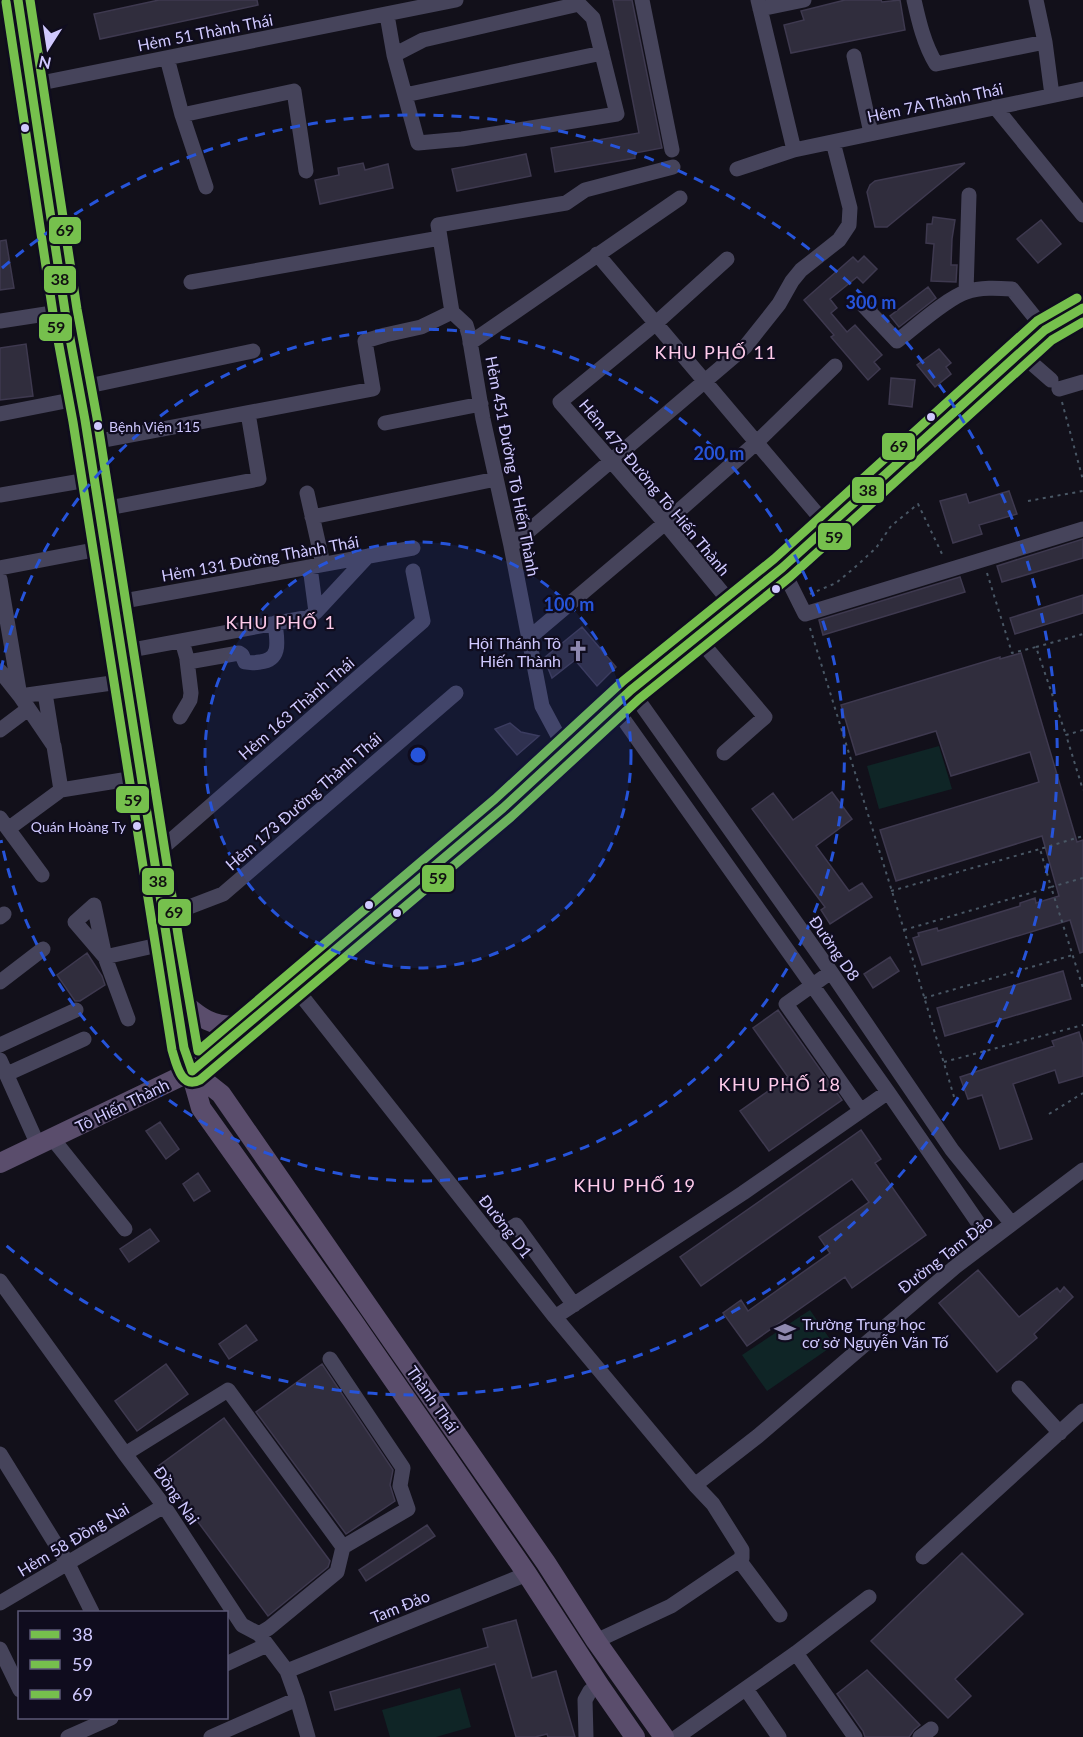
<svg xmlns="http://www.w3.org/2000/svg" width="1083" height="1737" viewBox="0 0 1083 1737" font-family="Lato,sans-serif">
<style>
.green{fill:#0f2526}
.building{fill:#302d3d;stroke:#3e394f;stroke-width:1.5}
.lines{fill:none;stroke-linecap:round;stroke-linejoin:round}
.path{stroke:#495765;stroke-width:2;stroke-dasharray:3 4.5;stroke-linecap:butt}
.minor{stroke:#46445b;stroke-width:15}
.major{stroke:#5a4d6c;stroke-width:20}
.bus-1-casing{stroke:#0f0c1e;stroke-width:14}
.bus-2-casing{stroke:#0f0c1e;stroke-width:14}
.bus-3-casing{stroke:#0f0c1e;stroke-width:14}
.bus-1{stroke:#76c04d;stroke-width:9}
.bus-2{stroke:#76c04d;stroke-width:9}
.bus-3{stroke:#76c04d;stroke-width:9}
.ring{fill:none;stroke:#2654da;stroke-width:3;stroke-dasharray:10 8}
.bus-dot{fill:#d0c9ff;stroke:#0f0c1e;stroke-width:2}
.labels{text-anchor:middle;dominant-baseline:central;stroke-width:4.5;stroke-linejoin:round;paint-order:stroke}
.bus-label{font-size:14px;fill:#d0c9ff;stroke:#0f0c1e;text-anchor:start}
.street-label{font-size:16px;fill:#d0c9ff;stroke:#0f0c1e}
.poi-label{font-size:16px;fill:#d0c9ff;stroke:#0f0c1e;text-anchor:end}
.neighbourhood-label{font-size:18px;letter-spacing:1.5px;fill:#ffcbea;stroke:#0f0c1e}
.centre{fill:#2654da;stroke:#0f0c1e;stroke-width:3}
.ring-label{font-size:18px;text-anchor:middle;font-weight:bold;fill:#2654da;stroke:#0f0c1e;stroke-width:4.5;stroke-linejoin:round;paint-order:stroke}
.line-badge{stroke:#0f0c1e;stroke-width:2}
.pale-badge-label{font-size:16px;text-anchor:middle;font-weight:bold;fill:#111}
</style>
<rect width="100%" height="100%" fill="#12101a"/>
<path class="green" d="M939,746L952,789L879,809L867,766Z
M810,1310L834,1345L767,1391L742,1355Z
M460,1688L471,1727L436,1737H390L382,1710Z"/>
<path class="building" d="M159,0H257L258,5L100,39L94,14Z
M613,0H632L662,148L635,153V158L555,172L551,148L639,133Z
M845,0H881L882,2L900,0L905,30L791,53L784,25L804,20L801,11Z
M526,154L531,176L457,191L452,169Z
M363,163L365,170L388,164L393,188L320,204L315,180L339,175L338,168Z
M965,163L887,227H875L867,192L870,185L875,181Z
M933,217L955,220L952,239L951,265H957L956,282L931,281L934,244L926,243L927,224H932Z
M1041,220L1061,244L1038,263L1017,239Z
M6,240L14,288L0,290V241Z
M864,256L877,269L863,283L857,277L830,299L837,308L831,313L847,332L855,325L882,355L874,362L880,369L868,380L831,337L834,335L804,300L853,257L858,262Z
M928,287L936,298L899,327L890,316Z
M26,344L33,396L0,400V348Z
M939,349L951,363L946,367L951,374L935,387L917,365Z
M891,378L915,380L912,407L889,404Z
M1009,491L1017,514L979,525L982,534L953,543L940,501L966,494L969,503Z
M1083,539V558L1002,582L997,566Z
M960,577L965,592L823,635L819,620Z
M1083,595V613L1015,634L1010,618Z
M582,627L616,667L597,686L575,660L552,678L544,658Z
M1021,653L1077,842L1083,840V952L1080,953L1070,920L922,965L913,938L919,936L918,933L937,928L938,931L1020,906V903L1035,898L1036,903L1059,896L1042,836L896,881L880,830L1039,782L1030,752L951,776L936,731L856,755L841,705L1000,657V659Z
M510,723L521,732L539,736L517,755L495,729Z
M832,792L852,819L816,846L849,891L862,883L872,897L830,924L821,910L825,907L752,809L773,793L793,820Z
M87,953L102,976L105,985L80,1001H75L57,975Z
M890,957L899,971L873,988L864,974Z
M1063,971L1071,999L945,1036L937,1008Z
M778,1010L842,1100L769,1151L740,1111L788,1077L753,1028Z
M1079,1032L1083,1045V1076L1059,1083L1055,1070L1013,1084L1032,1139L1000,1149L982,1095L968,1099L960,1077L1054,1046L1052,1041Z
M160,1122L179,1149L166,1159L146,1131Z
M861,1130L881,1159L875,1163L926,1235L852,1288L845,1277L747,1346L723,1313L741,1300L748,1311L830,1253L819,1237L869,1202L852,1179L701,1286L680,1257Z
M198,1173L210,1191L194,1201L183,1184Z
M150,1229L159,1241L129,1262L120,1249Z
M978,1270L1019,1317L1057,1288L1060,1292L1064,1287L1073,1297L1034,1334L1037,1338L997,1372L939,1303Z
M246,1325L257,1340L229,1359L219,1344Z
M166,1364L188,1394L137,1431L115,1401Z
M322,1364L393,1470L390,1485L395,1501L346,1534L256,1412Z
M224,1418L330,1561L328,1567L268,1616L157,1467Z
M427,1525L435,1536L366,1581L359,1570Z
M962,1553L1023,1614L955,1679L971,1696L948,1718L871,1641Z
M516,1620L532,1678L556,1671L575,1737H548L547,1734L535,1737H516L495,1664L335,1710L330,1692L488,1647L483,1629Z
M867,1670L920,1725L914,1730L909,1737H865L863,1731L837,1694Z"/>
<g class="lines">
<path class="path" d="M1062,402L1083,480
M1028,501L1083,491
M987,573L1012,653L1036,647L1066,735
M810,594L836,583L853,569L876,548L891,526L918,504L943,556
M810,628L904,930L955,1100
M1036,647L1083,634
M1083,730L1066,735L1083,790
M1083,878L1051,887L1083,988
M891,891L1040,849
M904,930L1051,887L1040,849L1083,836
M924,998L1073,955
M944,1062L1083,1025
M1049,1114L1083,1093"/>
<path class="minor" d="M642,0L672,150
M758,0L794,150
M914,0C919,22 924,44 936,64L1045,42
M1036,0L1045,42L1052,95
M0,2L12,0
M760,9L804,0
M387,15L394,55L423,40L579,4L593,18L617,114L462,139L418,143L394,55
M854,56L871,133
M167,58L182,115L294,91L306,171
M31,85L456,0
M405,95L602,53
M995,107L1083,215
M182,115L206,187
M737,169L794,150L1083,89
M597,254L828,527
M727,259L655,324L560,402L665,523L734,607
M191,282L440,238
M966,292L969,195
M863,305L897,341C914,328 947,298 966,292C981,287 997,288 1012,289L1045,330
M0,321L65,311
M470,343L680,198
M1020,353L1051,380
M79,388L253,351
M1059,389L1083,382
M0,414L81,398
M385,423L481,404
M89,443L373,389L365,341L385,335L421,327L452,312
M307,493L323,564
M0,495L93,479
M98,510L259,479L248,413
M312,517L496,479
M511,546L745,347L779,304L792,281L801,270L839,240L849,225L850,208L833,142
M310,567L316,612
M0,568L104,548
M782,568L805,614L1083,529
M0,579L20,696L126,681
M113,603L413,548
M697,637L765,717L724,753
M529,638L665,523L757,442L835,366
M182,641L188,662L239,653L242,655L245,662C250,663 254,663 260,662C282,660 277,640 275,623
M121,652L309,617L316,612L368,556
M0,671L20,696L54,746L61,790
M631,690L831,972L952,1150L1012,1224
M45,693L53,743
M614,706L888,1092L990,1240
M180,717L190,700L191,693L187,660
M0,730L28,709
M568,748L557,734L542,706L511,546L483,419L469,335L466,325L452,312L438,225L566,203L585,190L673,167
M0,818L42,875
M8,829L61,790L141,777
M153,856L423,621L413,571
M0,917L4,914
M163,917L223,894L456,693
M831,972L786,1004L861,1111
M0,982L43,949
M293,985L555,1317L695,1485L713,1504L742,1550V1558L671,1606L596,1641
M128,1019L105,957L75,922L94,905L105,957L167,943
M0,1045L76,1010
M0,1060L38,1145
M7,1074L84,1039
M52,1138L125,1229
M495,1240L516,1225L574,1305
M0,1281L125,1454L164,1506L242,1625L259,1634L287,1671L297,1699L308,1737
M555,1317L743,1193L888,1092
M1019,1388L1060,1433
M0,1454L68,1564L92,1612
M125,1454L228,1390L343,1547L408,1509L400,1486L403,1468L330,1359
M695,1485L758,1436L955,1267L1083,1170
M923,1557L1083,1411
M739,1560L780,1615
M0,1603L164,1506
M259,1634L269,1628L337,1572L343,1547
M0,1649L20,1690
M796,1653L855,1737
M226,1664L267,1645
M287,1671L527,1574
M746,1689L779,1737
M68,1737L111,1718
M211,1737L297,1699
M586,1737L585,1700L590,1691L599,1685
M677,1737L796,1653L869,1597
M920,1737L931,1729"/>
<path class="major" d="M18,0L65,311L85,420L176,996L184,1048L201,1108L352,1320L527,1574L599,1685L635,1737
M176,996C199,1018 213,1029 246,1025
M192,1071L221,1094L546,1563L596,1641L664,1737
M0,1163L192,1071L503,808L631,690L782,568L1045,330L1083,308"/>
<defs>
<path id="bus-1" d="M18,0L65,311L85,420L184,1048L192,1071L503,808L631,690L782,568L1045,330L1083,308"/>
<path id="bus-2" d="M6,2L53,313L73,422L172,1050C176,1063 181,1090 200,1080L511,817L639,699L790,577L1052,340L1083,322"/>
<path id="bus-3" d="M30,0L77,309L97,418L179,941L198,1051L495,799L623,681L774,559L1037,321L1077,298"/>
</defs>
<use href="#bus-1" class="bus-1-casing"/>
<use href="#bus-2" class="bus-2-casing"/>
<use href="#bus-3" class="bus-3-casing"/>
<use href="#bus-1" class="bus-1"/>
<use href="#bus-2" class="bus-2"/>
<use href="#bus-3" class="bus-3"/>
</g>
<circle cx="418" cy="755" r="213" fill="#2654da" fill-opacity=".12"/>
<g class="ring">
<circle cx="418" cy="755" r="213"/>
<path d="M1 670A426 426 0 1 1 1 840"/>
<path d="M2 268A640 640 0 1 1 2 1242"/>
</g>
<defs>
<symbol id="church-bare" viewBox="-9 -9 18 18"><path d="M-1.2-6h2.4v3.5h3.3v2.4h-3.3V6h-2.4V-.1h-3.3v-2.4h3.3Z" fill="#8e88af" stroke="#0f0c1e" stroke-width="2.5" paint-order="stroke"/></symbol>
<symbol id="school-bare" viewBox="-9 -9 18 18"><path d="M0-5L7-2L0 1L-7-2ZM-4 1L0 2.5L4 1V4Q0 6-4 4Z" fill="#8e88af" stroke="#0f0c1e" stroke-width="2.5" paint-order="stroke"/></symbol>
</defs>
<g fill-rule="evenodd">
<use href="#church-bare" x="563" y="636" width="30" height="30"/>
<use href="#school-bare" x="770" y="1317" width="30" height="30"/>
</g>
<g class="bus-dot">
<circle cx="25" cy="128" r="5"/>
<circle cx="931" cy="417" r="5"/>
<circle cx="98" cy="426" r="5"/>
<circle cx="776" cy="589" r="5"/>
<circle cx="137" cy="826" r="5"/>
<circle cx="369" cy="905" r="5"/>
<circle cx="397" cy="913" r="5"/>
</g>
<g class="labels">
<g class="bus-label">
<text x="109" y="426">Bệnh Viện 115</text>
<text x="126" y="826" text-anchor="end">Quán Hoàng Ty</text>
</g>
<g class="street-label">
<text transform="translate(205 32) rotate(-11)">Hẻm 51 Thành Thái</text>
<text transform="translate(935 102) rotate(-12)">Hẻm 7A Thành Thái</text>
<text transform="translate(513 466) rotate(79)">Hẻm 451 Đường Tô Hiến Thành</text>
<text transform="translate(655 487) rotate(50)">Hẻm 473 Đường Tô Hiến Thành</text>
<text transform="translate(260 558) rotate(-10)">Hẻm 131 Đường Thành Thái</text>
<text transform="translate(296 708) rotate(-41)">Hẻm 163 Thành Thái</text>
<text transform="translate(303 801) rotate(-41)">Hẻm 173 Đường Thành Thái</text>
<text transform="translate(835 948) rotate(55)">Đường D8</text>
<text transform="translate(122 1105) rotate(-26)">Tô Hiến Thành</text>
<text transform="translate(506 1226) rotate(52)">Đường D1</text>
<text transform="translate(945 1254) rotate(-38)">Đường Tam Đảo</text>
<text transform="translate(433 1399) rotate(55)">Thành Thái</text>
<text transform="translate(177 1495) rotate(55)">Đồng Nai</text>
<text transform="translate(73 1539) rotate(-31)">Hẻm 58 Đồng Nai</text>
<text transform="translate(400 1606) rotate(-22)">Tam Đảo</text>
</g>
<g class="poi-label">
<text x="561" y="642">Hội Thánh Tô<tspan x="561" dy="18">Hiến Thành</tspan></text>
<text x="802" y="1323" text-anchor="start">Trường Trung học<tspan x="802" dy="18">cơ sở Nguyễn Văn Tố</tspan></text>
</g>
<g class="neighbourhood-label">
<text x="716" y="352">KHU PHỐ 11</text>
<text x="281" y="622">KHU PHỐ 1</text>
<text x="780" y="1084">KHU PHỐ 18</text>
<text x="635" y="1185">KHU PHỐ 19</text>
</g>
</g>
<circle cx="418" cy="755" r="9" class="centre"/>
<g class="ring-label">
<text x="871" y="309">300 m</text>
<text x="719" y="460">200 m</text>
<text x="569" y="611">100 m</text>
</g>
<g class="line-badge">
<rect x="48" y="216" width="34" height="29" rx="6" fill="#76c04d"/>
<rect x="43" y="265" width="34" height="29" rx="6" fill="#76c04d"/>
<rect x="38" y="313" width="35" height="29" rx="6" fill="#76c04d"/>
<rect x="881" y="432" width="35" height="29" rx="6" fill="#76c04d"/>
<rect x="851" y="476" width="34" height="28" rx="6" fill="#76c04d"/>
<rect x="817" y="522" width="35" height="29" rx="6" fill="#76c04d"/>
<rect x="115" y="785" width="35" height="29" rx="6" fill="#76c04d"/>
<rect x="421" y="864" width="34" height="29" rx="6" fill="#76c04d"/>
<rect x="141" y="867" width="34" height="29" rx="6" fill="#76c04d"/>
<rect x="157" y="898" width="35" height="29" rx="6" fill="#76c04d"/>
</g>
<g class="pale-badge-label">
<text x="65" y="236">69</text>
<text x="60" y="285">38</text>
<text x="56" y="333">59</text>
<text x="899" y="452">69</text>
<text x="868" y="496">38</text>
<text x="834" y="543">59</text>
<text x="133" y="806">59</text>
<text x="438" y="884">59</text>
<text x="158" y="887">38</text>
<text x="174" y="918">69</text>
</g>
<rect x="18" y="1611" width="210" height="108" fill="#0f0c1e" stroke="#5c5878" stroke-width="1.5"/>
<rect x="30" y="1630" width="30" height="9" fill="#76c04d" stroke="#5c5878" stroke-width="1.5"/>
<text x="72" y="1641" font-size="18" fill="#d0c9ff">38</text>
<rect x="30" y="1660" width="30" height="9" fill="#76c04d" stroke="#5c5878" stroke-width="1.5"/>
<text x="72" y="1671" font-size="18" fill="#d0c9ff">59</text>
<rect x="30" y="1690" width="30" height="9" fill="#76c04d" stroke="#5c5878" stroke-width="1.5"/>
<text x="72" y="1701" font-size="18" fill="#d0c9ff">69</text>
<g transform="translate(48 48) rotate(192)" stroke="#0f0c1e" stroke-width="4.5" paint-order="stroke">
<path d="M0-4.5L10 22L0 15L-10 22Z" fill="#d0c9ff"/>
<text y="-9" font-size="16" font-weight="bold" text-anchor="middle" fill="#d0c9ff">N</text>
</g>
</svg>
